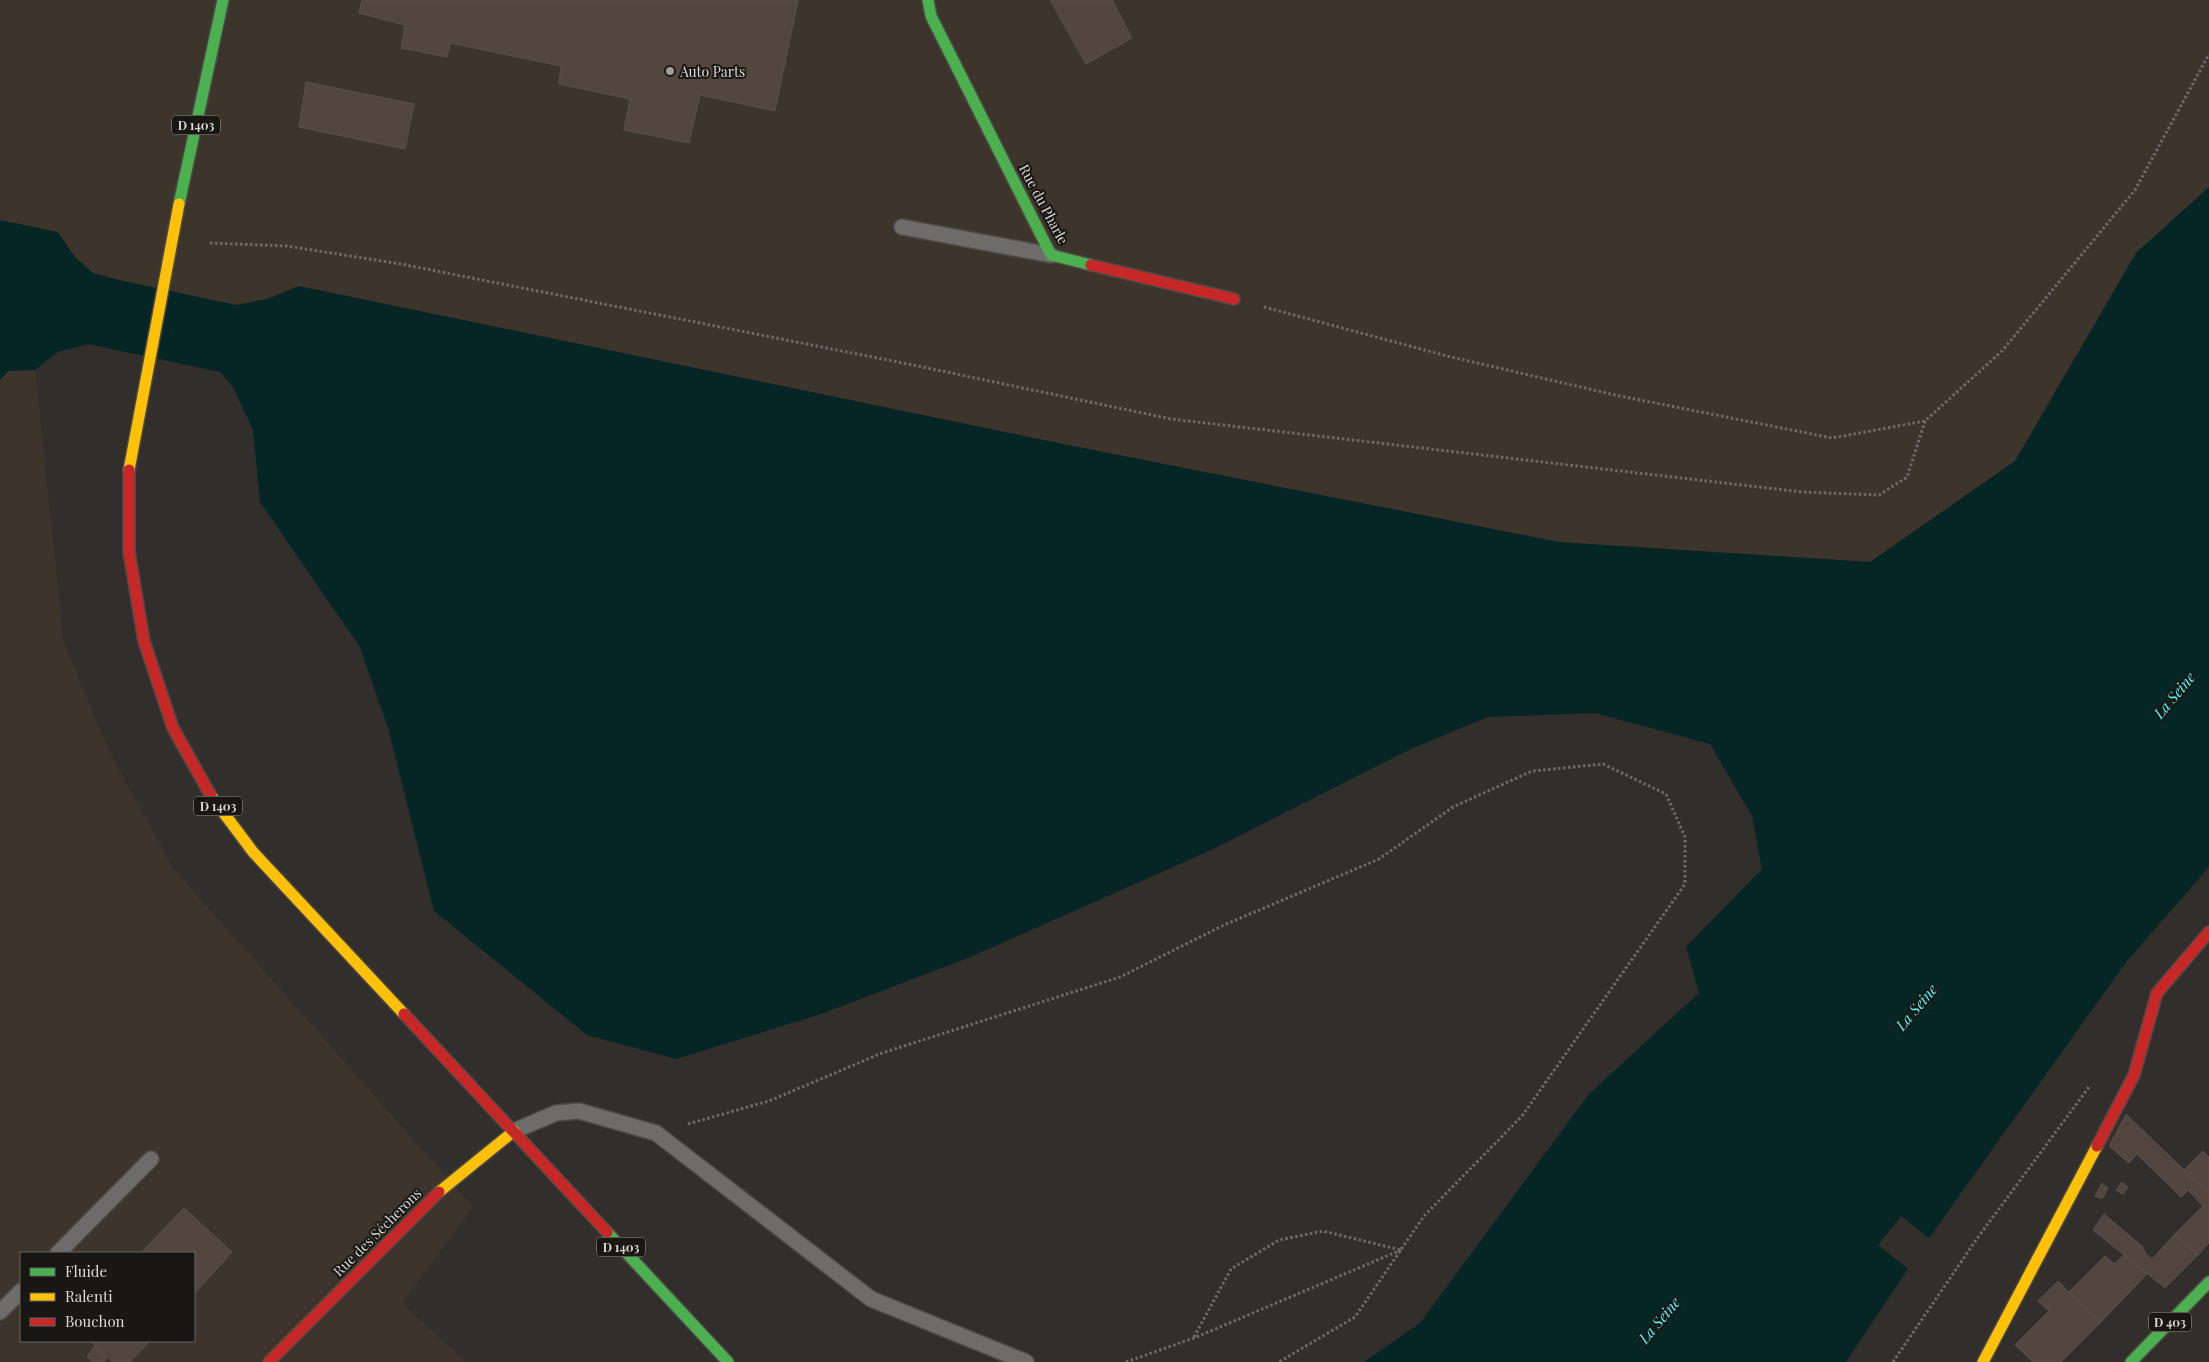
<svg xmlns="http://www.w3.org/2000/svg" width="2209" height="1362" viewBox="0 0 2209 1362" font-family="'Playfair Display',serif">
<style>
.built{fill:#3d352b;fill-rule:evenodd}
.water{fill:#062626}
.building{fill:#52463f;stroke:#555250}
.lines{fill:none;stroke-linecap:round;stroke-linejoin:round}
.lane-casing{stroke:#4c4a46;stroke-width:18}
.fast-casing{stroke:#4c4a46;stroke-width:14}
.slow-casing{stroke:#4c4a46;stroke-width:14}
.jam-casing{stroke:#4c4a46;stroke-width:14}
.path{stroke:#6d6b69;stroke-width:3;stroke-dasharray:2.5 2.5;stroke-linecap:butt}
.lane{stroke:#6e6c6a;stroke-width:15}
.fast{stroke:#4caf50;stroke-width:11}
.slow{stroke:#ffc107;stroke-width:11}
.jam{stroke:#c62828;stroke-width:11}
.poi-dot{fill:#a19e9a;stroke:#191714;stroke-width:2}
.labels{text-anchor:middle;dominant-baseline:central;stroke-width:4;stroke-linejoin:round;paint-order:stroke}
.shield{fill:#191714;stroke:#a2a09c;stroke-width:1}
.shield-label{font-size:12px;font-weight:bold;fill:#dddad6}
.poi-label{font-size:14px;fill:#dddad6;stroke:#191714;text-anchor:start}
.street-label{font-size:14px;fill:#dddad6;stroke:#191714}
.water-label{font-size:15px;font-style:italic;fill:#5cf7f9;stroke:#191714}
</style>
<rect width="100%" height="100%" fill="#312e2b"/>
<path class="built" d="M0,0H2209V187L2136,253L2015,461L1871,562L1559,542L1053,442L299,286L267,299L236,305L119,280L105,347L88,344L58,352L35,370L64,644L110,753L173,868L473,1207L402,1303L466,1362H0ZM21,1253H194V1341H21Z"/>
<path class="water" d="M2209,187V867L2127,961L1929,1238L1901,1216L1878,1245L1908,1269L1846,1362H1364L1420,1323L1589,1094L1699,993L1686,947L1762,869L1752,816L1710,744L1595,713L1488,717L1413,748L1209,851L968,958L821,1014L676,1059L587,1035L434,911L388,728L360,647L260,502L253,430L233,387L220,372L88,344L58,352L35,370L8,371L0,380V220L58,232L75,257L93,273L119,280L236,305L267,299L299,286L1053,442L1559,542L1870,562L2015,461L2136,253Z"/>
<path class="building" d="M362,0H798L775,111L700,95L689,143L624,130L630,99L559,84L561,66L450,43L447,57L401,48L405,25L359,13Z
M1050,0H1112L1132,38L1086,64Z
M306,82L414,104L405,149L299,127Z
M2126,1114L2209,1194V1243L2198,1255L2175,1234L2203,1206L2188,1190L2181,1197L2137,1154L2129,1163L2109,1146Z
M2203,1151L2209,1157V1194L2184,1170Z
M2122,1182L2128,1187L2123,1194L2116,1190Z
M2102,1183L2108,1188L2102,1199L2095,1196Z
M184,1208L232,1252L194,1294V1253H141Z
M2104,1214L2142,1246L2146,1254L2152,1259L2175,1234L2198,1255L2165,1288L2093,1230Z
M2124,1255L2147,1274L2100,1323L2069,1292L2105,1256L2114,1264Z
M2058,1281L2100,1323L2061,1362H2033L2015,1345L2049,1311L2038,1301Z
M90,1341H150L130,1362H113Z
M95,1346L107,1357L104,1362H93L87,1357Z"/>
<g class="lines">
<defs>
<path id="lane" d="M902,227L1051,255
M514,1131L556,1113L579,1111L656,1133L871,1299L1026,1362
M58,1253L151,1159
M0,1312L21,1291"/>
<path id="fast" d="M928,0L931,16L1051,255L1091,265
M179,204L223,0
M607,1232L728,1362
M2131,1362L2209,1282"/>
<path id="slow" d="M129,470L179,204
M211,796L253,852L404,1014
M439,1192L514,1131
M1983,1362L2097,1146"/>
<path id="jam" d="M1091,265L1234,299
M129,470V552L144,641L173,728L211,796
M404,1014L607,1232
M2097,1146L2134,1075L2157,993L2209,932
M269,1362L439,1192"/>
</defs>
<use href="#lane" class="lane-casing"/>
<use href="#fast" class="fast-casing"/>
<use href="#slow" class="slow-casing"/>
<use href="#jam" class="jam-casing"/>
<path class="path" d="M210,243L287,246L401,264L913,365L1171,419L1802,492L1879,495L1907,477L1925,421
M1264,307L1447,356L1615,395L1832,438L1925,421L2002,351L2135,190L2209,54
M688,1124L769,1101L882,1053L1120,977L1224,925L1379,859L1453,807L1532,771L1603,764L1666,794L1685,837V884L1522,1116L1424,1216L1355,1317L1279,1362
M1194,1337L1231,1269L1279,1240L1323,1231L1401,1250
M1126,1362L1194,1338L1401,1250
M1893,1362L1976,1240L2089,1087"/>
<use href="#lane" class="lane"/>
<use href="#fast" class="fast"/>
<use href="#slow" class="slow"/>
<use href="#jam" class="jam"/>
</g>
<circle class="poi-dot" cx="670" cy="71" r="5"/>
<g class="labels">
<g class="shield">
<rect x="172" y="115.5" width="48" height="19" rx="4"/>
<rect x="194" y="796.5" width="48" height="19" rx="4"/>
<rect x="597" y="1237.5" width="48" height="19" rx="4"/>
<rect x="2149" y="1312.5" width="42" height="19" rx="4"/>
</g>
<g class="shield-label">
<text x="196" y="125">D 1403</text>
<text x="218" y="806">D 1403</text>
<text x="621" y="1247">D 1403</text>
<text x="2170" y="1322">D 403</text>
</g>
<g class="poi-label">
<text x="680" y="71">Auto Parts</text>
</g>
<g class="street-label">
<text transform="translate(1044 204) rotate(62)">Rue du Pharle</text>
<text transform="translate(377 1232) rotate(-45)">Rue des Sécherons</text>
</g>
<g class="water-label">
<text transform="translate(2174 695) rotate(-50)">La Seine</text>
<text transform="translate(1916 1007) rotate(-50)">La Seine</text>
<text transform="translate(1659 1320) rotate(-50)">La Seine</text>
</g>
</g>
<rect x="20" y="1252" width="175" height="90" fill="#191714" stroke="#676562"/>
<rect x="30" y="1268" width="25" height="8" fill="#4caf50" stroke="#676562"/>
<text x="65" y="1277" font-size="15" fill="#dddad6">Fluide</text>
<rect x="30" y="1293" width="25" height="8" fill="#ffc107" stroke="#676562"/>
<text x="65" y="1302" font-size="15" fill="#dddad6">Ralenti</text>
<rect x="30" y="1318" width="25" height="8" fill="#c62828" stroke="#676562"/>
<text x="65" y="1327" font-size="15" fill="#dddad6">Bouchon</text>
</svg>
